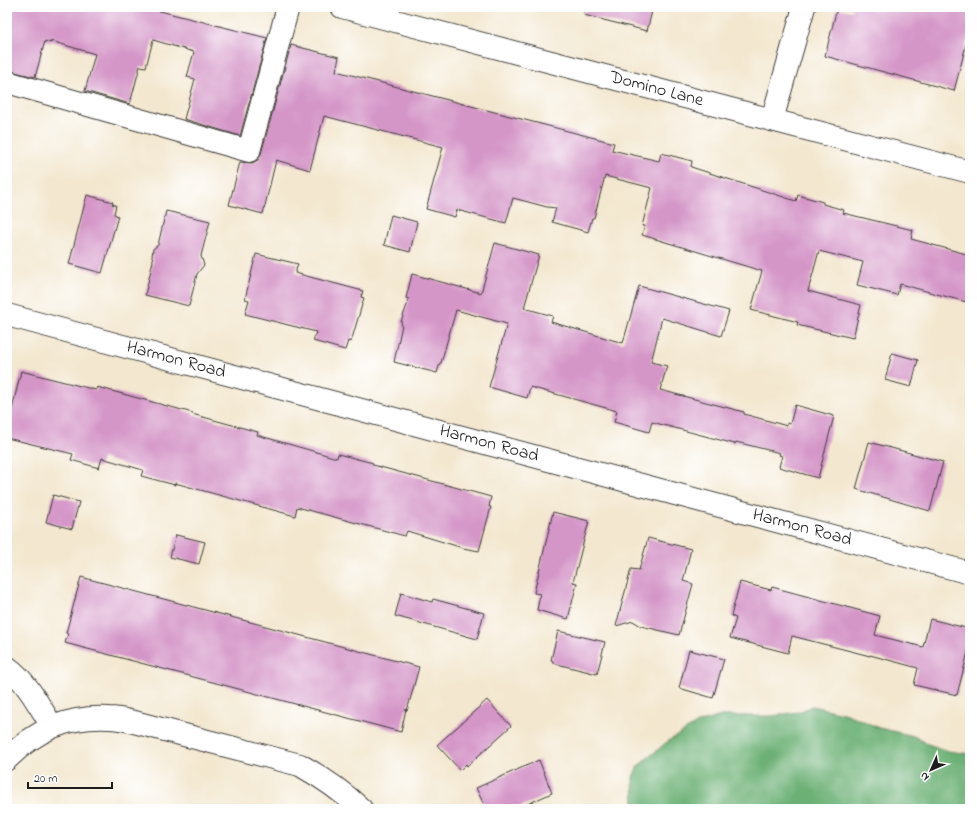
<svg xmlns="http://www.w3.org/2000/svg" width="977" height="816" viewBox="0 0 977 816" font-family="'Indie Flower',sans-serif">
<style>
.forest{fill:#6cb074;stroke:#446648}
.building{fill:#d495c7}
.lines{fill:none;stroke-linecap:round;stroke-linejoin:round}
.minor-casing{stroke:#3c3a37;stroke-width:24}
.minor{stroke:#fff;stroke-width:22}
.labels{text-anchor:middle;dominant-baseline:central;stroke-width:3;stroke-linejoin:round;paint-order:stroke}
.street-label{font-size:18px;fill:#1c1c1c;stroke:#fff}
</style>
<rect width="100%" height="100%" fill="#fff"/>
<filter id="ink" filterUnits="userSpaceOnUse"><feTurbulence type="fractalNoise" baseFrequency=".025" numOctaves="2"/><feDisplacementMap in="SourceGraphic" scale="8" xChannelSelector="R" yChannelSelector="G"/><feConvolveMatrix kernelMatrix="1 2 1 2 8 2 1 2 1" color-interpolation-filters="sRGB"/></filter>
<filter id="wash" filterUnits="userSpaceOnUse"><feTurbulence type="fractalNoise" baseFrequency=".012" numOctaves="4" result="noise"/><feDisplacementMap in="SourceGraphic" scale="16" xChannelSelector="R" yChannelSelector="G"/><feGaussianBlur stdDeviation="0.9" result="paint"/><feColorMatrix in="noise" values="0 0 0 0 0 0 0 0 0 0 0 0 0 0 0 0 0 1.4 0 .05"/><feComposite in="paint" operator="in"/></filter>
<g filter="url(#wash)">
<rect width="100%" height="100%" fill="#f3e7cf"/>
<path class="forest" d="M812,706L847,714L879,728L914,736L925,743L948,751L970,754V809H634L633,777L638,766L667,742L698,723L721,716H771L799,712Z"/>
<g id="blocks">
<path class="building" d="M7,7H144L267,38L240,136L184,119L195,79L187,77L194,52L153,40L146,67L140,66L130,104L85,91L95,54L51,41V43L45,41L35,77L7,70Z
M585,7H653L647,31L584,15Z
M853,7H970V30L954,91L825,56L837,8L852,11Z
M291,45L339,57L336,71L614,143L612,150L659,161L661,153L692,161L691,167L796,201L798,195L823,202V204L844,210L843,213L913,230L911,239L970,255V303L900,284L897,295L857,285L863,262L819,251L808,291L861,305L853,338L797,325L798,322L751,310L762,271L642,235L645,226H642L652,188L605,176L594,218H592L588,232L552,222L556,208L547,207L513,198L506,223L457,210L455,217L426,209L443,147L324,116L310,170L276,160L263,214L229,205L240,162L252,163L258,160L261,154Z
M87,195L113,202L112,204L116,205L114,214L118,216L102,273L69,264Z
M166,211L210,221L201,256L204,265L197,274L189,306L145,295L153,261L152,256L153,249L158,245Z
M391,215L417,222L410,252L384,245Z
M495,243L539,255L524,308L553,316L551,322L623,343L639,286L729,311L721,336L662,318L651,362L667,366L660,390L744,412V414L787,426V423L790,424L795,405L834,416L818,478L779,467L782,456L779,455L780,453L736,442L735,444L652,422L649,432L614,422L617,411L530,387L527,398L489,387L507,324L456,310L441,363H440L437,373L394,362L402,325L401,322L409,299L406,298L412,274L481,293Z
M256,254L298,264L295,273L363,291L361,297L364,298L351,342L348,341L345,350L313,341L316,332L245,314L249,300L245,299Z
M892,353L918,360L911,387L885,380Z
M21,371L96,390L97,387L193,413L192,414L258,432L257,435L337,458L338,454L373,463V465L491,497L489,507H491L479,551L463,548L407,531L405,536L297,507L295,516L175,483V485L141,476L143,470L102,458L99,468L71,460L73,454L7,438V431Z
M869,442L943,462L930,511L856,489Z
M53,495L79,502L72,529L46,522Z
M553,512L589,521L573,582L577,583L568,619L537,610L540,594L534,593Z
M176,535L205,542L199,564L170,557Z
M648,538L691,549L683,581L693,584L679,635L641,626L633,621L616,626L631,569L639,570Z
M81,577L419,667L407,711L406,709L401,732L65,643L68,634L66,633Z
M740,582L771,590L772,587L880,616L875,635L923,647L930,619L970,629V644L957,695L914,685L918,668L870,655V656L792,636L788,653L730,638L736,618L731,616Z
M401,593L432,602L433,599L484,613L477,639L395,616Z
M558,631L605,642L597,674L553,663V661L551,660Z
M689,650L724,659L713,698L679,688Z
M487,700L511,726L467,766L466,764L460,770L437,745Z
M539,760L552,793L516,809H486L476,788Z"/>
</g>
</g>
<g filter="url(#ink)">
<use href="#blocks" fill-opacity="0" stroke="#3c3a37" stroke-width="1"/>
<g class="lines">
<defs>
<g id="minor">
<path id="s1" d="M342,7L970,172"/>
<path d="M7,82L249,151L288,7"/>
<path d="M772,120L804,7"/>
<path id="s2" d="M7,315L970,573"/>
<path d="M7,667C27,681 39,706 52,726"/>
<path d="M7,759C36,730 67,716 109,718C117,718 126,720 134,722L300,765C323,778 342,791 361,809"/>
</g>
</defs>
<use href="#minor" class="minor-casing"/>
<use href="#minor" class="minor"/>
</g>
</g>
<g class="labels">
<g class="street-label">
<text stroke="none"><textPath href="#s1" startOffset="325">Domino Lane</textPath></text>
<text stroke="none"><textPath href="#s2" startOffset="175">Harmon Road</textPath></text>
<text stroke="none"><textPath href="#s2" startOffset="499">Harmon Road</textPath></text>
<text stroke="none"><textPath href="#s2" startOffset="823">Harmon Road</textPath></text>
</g>
</g>
<rect width="977" height="816" fill="none" stroke="#fff" stroke-width="24"/>
<g transform="translate(931 770) rotate(225)" stroke="#ffffff" stroke-width="3" paint-order="stroke">
<path d="M0-3L7 15L0 10L-7 15Z" fill="#1c1c1c"/>
<text y="-6" font-size="11" font-weight="bold" text-anchor="middle" fill="#1c1c1c">N</text>
</g>
<path d="M28 782v6h84v-6" fill="none" stroke="#1c1c1c" stroke-width="2"/>
<text x="34" y="782" font-size="12" fill="#1c1c1c" stroke="#ffffff" stroke-width="3" paint-order="stroke">20 m</text>
</svg>
